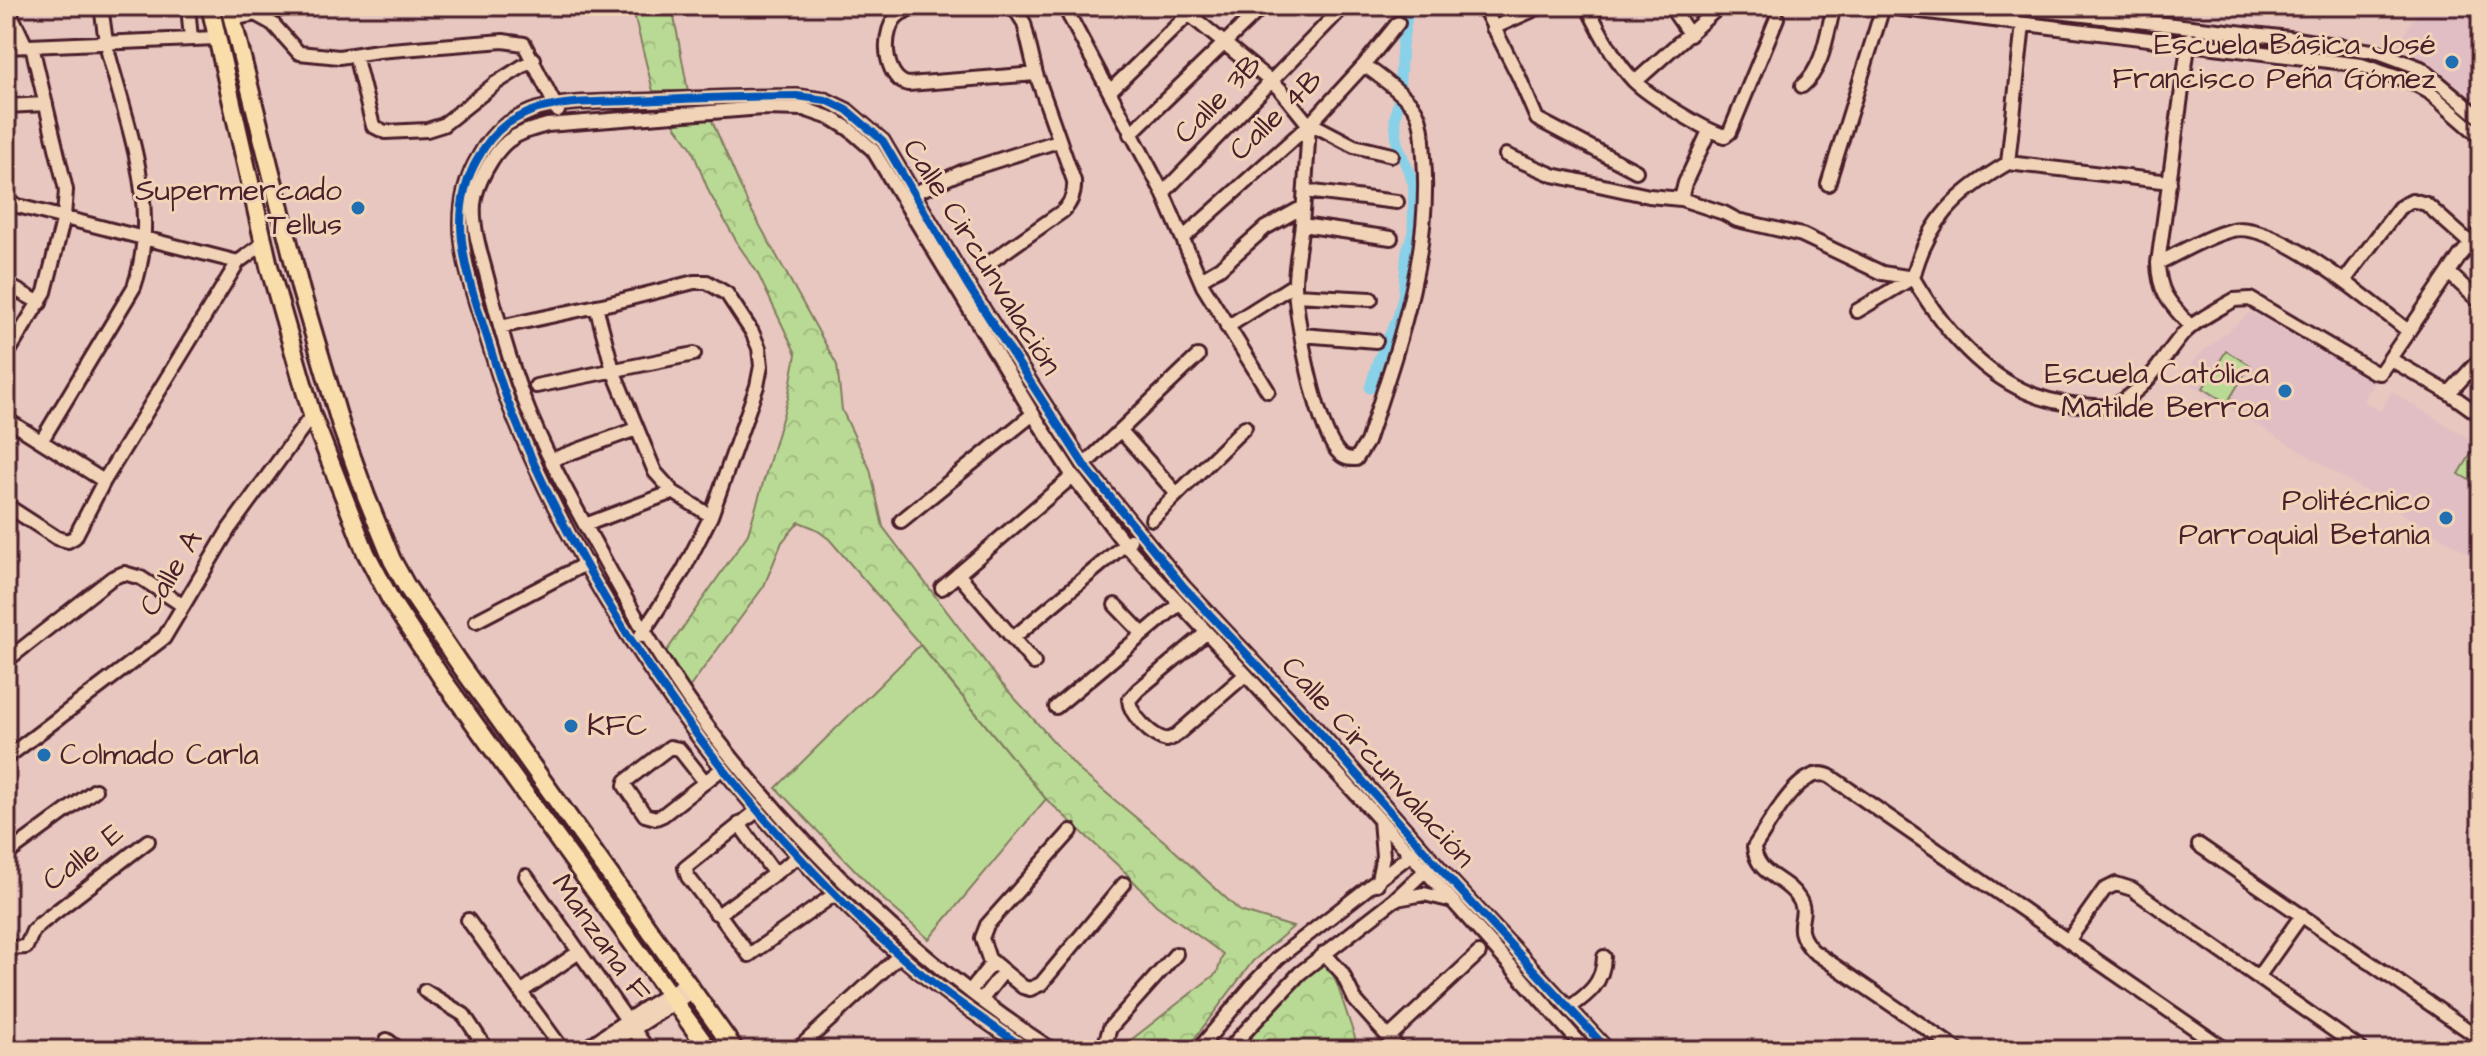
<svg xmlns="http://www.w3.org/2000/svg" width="2487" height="1056" viewBox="0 0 2487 1056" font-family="'Architects Daughter',sans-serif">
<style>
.built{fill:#e0bec4}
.grass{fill:#b9da94;stroke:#827c60;stroke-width:2}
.park{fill:url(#park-crowns);stroke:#827c60;stroke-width:2}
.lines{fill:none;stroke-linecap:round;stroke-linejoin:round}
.canal{stroke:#88d1e9;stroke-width:11}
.minor-casing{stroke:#4a1f2b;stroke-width:18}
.major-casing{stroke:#4a1f2b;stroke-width:22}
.minor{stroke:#f1d4b8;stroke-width:12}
.major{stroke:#f9deab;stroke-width:16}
.cycleway-casing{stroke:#f1d4b8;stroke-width:13}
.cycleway{stroke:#0057b8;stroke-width:8}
.poi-dot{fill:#1f6fb2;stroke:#f1d4b8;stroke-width:3}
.labels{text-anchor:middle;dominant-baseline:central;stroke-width:6;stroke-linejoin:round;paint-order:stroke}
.poi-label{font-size:30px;fill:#4a1f2b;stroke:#f1d4b8;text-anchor:end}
.street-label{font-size:30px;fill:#4a1f2b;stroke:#f1d4b8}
</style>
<defs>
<pattern id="park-crowns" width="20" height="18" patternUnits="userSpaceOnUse" patternTransform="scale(2)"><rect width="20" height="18" fill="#b9da94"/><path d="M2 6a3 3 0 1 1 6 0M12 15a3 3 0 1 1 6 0" fill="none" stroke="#a1bb80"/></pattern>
</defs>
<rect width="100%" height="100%" fill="#e7c7bf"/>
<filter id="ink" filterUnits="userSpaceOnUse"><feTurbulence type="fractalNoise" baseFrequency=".0125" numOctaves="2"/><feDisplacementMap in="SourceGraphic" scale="16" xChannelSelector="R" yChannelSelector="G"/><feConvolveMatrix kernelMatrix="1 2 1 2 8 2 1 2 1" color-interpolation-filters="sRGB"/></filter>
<g filter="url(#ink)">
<path class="built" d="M2422,6H2478L2481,11V105L2437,69L2396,47Z
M2251,312L2375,381L2363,401L2380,411L2392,392L2481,446V561L2182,379L2197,357Z"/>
<path class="grass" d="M2226,351L2250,365L2227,403L2203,388Z
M2474,449L2481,453V487L2459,474Z
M920,645L1046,799L929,939L884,900L776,788Z"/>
<path class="park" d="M632,6H672L688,91H653Z
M709,114L748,204L837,365L842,410L870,469L883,527L1002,684L1080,771L1164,841L1240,911L1293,927L1253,961L1191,1043L1179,1050H1118L1217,973L1223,954L1156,905L1125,872L1046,799L918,642L829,539L814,528L799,522L782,542L764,586L689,688L666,652L748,534L788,398L796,354L757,272L739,246L709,192L691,147L671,120Z
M1320,956L1334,975L1359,1050H1236Z"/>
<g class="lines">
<path class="canal" d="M1370,388L1378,361L1398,317L1403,297L1407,251L1413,233L1414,185L1397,143L1395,118L1399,97L1402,45L1409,6"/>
<defs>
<path id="minor" d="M7,6L26,46
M101,6L106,42
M188,6L191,39
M937,6C925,7 910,7 900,14C880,27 883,79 908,84L1036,74
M1064,6L1163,193L1203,286L1268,391
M1179,6L1280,89L1309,125C1307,158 1305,191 1302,223C1300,243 1295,264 1295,284C1295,317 1317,434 1340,454C1345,459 1350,459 1356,459L1367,442C1397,350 1432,256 1424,157C1423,141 1423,122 1415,109C1406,95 1378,75 1364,65
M1483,6L1519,77L1537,119L1636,171
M1587,6C1599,31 1615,61 1634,81C1649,96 1704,130 1725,136L1730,132L1777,18
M1670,6L1690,35
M1879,6L2361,65L2414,83L2429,92L2481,137
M2004,6L2289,38L2378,52L2421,68L2481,118
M255,14L273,24L299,53L339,57L378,51L503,41L524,44L558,111
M231,19L296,6
M1493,28L1542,6
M2189,39L2158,263C2159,295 2171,304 2191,327
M6,47L216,38
M355,55L373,126L385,132L427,130L443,125L496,83L534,59
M1635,82L1720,6
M1802,86C1824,68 1827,32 1834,6
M1110,91L1197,6
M6,106L46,104
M1310,123L1354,146L1392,155
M1130,134L1263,6
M1506,155L1553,175L1649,196L1681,199L1724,213L1737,220L1802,235L1882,273L1913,278
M2008,163C1957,193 1928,220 1913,278C1950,341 2004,401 2081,405C2091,405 2108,409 2117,404C2152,384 2159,362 2183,334C2196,320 2217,310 2234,300L2250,299L2374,372L2380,373L2460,256L2481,232
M2008,163L2170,182
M2008,163L2023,24
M1828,184L1883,7
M1305,191L1397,202
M1163,193L1344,6
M908,196L964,171L1058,141
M1681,199L1685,183L1709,131
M6,203L238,262
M1302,225L1391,238
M1183,238L1309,125L1364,65L1398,23
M2158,263C2182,252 2207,236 2232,230C2276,220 2372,303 2407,330
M986,265L1063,211C1072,202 1075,193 1074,181L1036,74L1024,23L1017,12L1007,6
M2449,273L2481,303
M1201,279L1220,268L1265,228L1303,207
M2344,281L2399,208L2412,200L2426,204L2471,244
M6,284L40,303
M1296,295L1371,299
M596,306L613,370L655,472L673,492L711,516
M1857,311L1912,278
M500,327L611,303L694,282H707L727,294L752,332L759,348L761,366L757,386L711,516L683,571L641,635
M1227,327L1295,284
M1302,335L1376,341
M6,356L45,292L64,217L66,190L32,46
M2390,359L2449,393L2481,358
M536,386L694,354
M2449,393L2481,416
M6,419L104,481
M1121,431L1177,494
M42,440L134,287C161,210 128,128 108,52
M551,460L636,429
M1084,465L1198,356
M6,505L57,538L68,541L75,537L104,481L238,262L264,243
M1152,519L1245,427
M901,521L1033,414
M585,525L673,492
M958,574L1034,663
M942,588L1073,476
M1115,605L1142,633
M476,621L587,563
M1206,633L1138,690L1129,700C1130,715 1152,737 1167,740L1174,737L1245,675
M1013,638L1130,540
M6,661L112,578L124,573L141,578L182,605
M1056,707L1179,604
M6,758L164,638L229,529L312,415
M705,782L679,749L670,747L626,781L625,786L645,815L656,818L663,815L723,768
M758,810L685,868L688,877L716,913L719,914L799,856
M739,824L775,874
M1071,831L987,925L982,938L989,959L1023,987L1030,989L1041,984L1124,884
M2199,845L2481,1039
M6,855L95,790
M526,876L648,1050
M1377,884L1383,856L1380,820
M1397,899L1424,894L1449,900
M719,914L749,955L835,894
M468,920L563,1050
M2068,941L2104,890L2116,884L2132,889L2362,1050
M6,945L11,948L26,947L33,931L40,924L148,841
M1324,953L1342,973L1355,1000L1400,1050
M2258,977L2302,915
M425,991L464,1015L487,1050
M970,991L993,962
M521,992L579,952
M982,999L1004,971
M1569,1008C1589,994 1603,983 1604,957
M1389,1037L1479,953
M387,1040L400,1050
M799,1048L900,955
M583,1050L645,1008L688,982
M601,1050L693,991
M1027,1050C986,1021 943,993 905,960C861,922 821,881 782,838C672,717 570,559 510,407C500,382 493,356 485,331C467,274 445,214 478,158C485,145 493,134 505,125C515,119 527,112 538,109C567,101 601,102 631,101C686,99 741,96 797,96L826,100L847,110L883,141L967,284L1084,465L1184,587L1307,718L1445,874L1608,1050
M1053,1050C925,968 810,858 717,739C675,685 640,625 607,565C577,510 545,455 523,397C509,359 498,320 488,281C482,257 472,229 474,204C476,184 493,153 508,141C520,132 533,129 547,125L762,108L804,109L833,119L849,129L873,150L1033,414L1073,476L1125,544L1370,809L1586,1050
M1103,1050L1110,1028L1176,954
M1198,1050L1256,981L1278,958L1415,851
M1228,1050L1300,973L1394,900L1429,867
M1958,1050L1813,951C1788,925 1811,918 1799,899C1785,876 1757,877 1754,847C1769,826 1801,760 1831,777L2226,1050"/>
<path id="major" d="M210,6L269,266L312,415L366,553L393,604L441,677L709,1050
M229,6L301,291L342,429L366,496L392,560L407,587L460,665L735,1050"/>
</defs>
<use href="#minor" class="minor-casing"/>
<use href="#major" class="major-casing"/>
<use href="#minor" class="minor"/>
<use href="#major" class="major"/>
<defs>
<path id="cycleway" d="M1027,1050C986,1021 943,993 905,960C861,922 821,881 782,838C672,717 570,559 510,407C500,382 493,356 485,331C467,274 445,214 478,158C485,145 493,134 505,125C515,119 527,112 538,109C567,101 601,102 631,101C686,99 741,96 797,96L826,100L847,110L883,141L967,284L1084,465L1184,587L1307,718L1445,874L1608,1050"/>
</defs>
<use href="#cycleway" class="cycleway-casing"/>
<use href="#cycleway" class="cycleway"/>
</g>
</g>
<g class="poi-dot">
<circle cx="2452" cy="62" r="8"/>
<circle cx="358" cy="208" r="8"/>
<circle cx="2285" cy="391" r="8"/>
<circle cx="2446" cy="518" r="8"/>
<circle cx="571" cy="726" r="8"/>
<circle cx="44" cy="755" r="8"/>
</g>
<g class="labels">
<g class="poi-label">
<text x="2436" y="45">Escuela Básica José<tspan x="2436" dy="34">Francisco Peña Gómez</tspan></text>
<text x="342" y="191">Supermercado<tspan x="342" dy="34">Tellus</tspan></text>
<text x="2269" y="374">Escuela Católica<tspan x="2269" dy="34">Matilde Berroa</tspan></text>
<text x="2430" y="501">Politécnico<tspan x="2430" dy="34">Parroquial Betania</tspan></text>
<text x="587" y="726" text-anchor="start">KFC</text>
<text x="60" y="755" text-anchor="start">Colmado Carla</text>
</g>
<g class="street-label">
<text transform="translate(1218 99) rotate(-46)">Calle 3B</text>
<text transform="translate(1276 115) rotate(-44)">Calle 4B</text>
<text transform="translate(982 257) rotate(58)">Calle Circunvalación</text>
<text transform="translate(171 573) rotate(-59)">Calle A</text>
<text transform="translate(1378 762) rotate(48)">Calle Circunvalación</text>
<text transform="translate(83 857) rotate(-37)">Calle E</text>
<text transform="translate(601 938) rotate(55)">Manzana F</text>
</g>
</g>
<rect width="2487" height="1056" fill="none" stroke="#f1d4b8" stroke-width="32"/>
<rect x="16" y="16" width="2455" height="1024" fill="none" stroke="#4a1f2b" stroke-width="3" filter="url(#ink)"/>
</svg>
